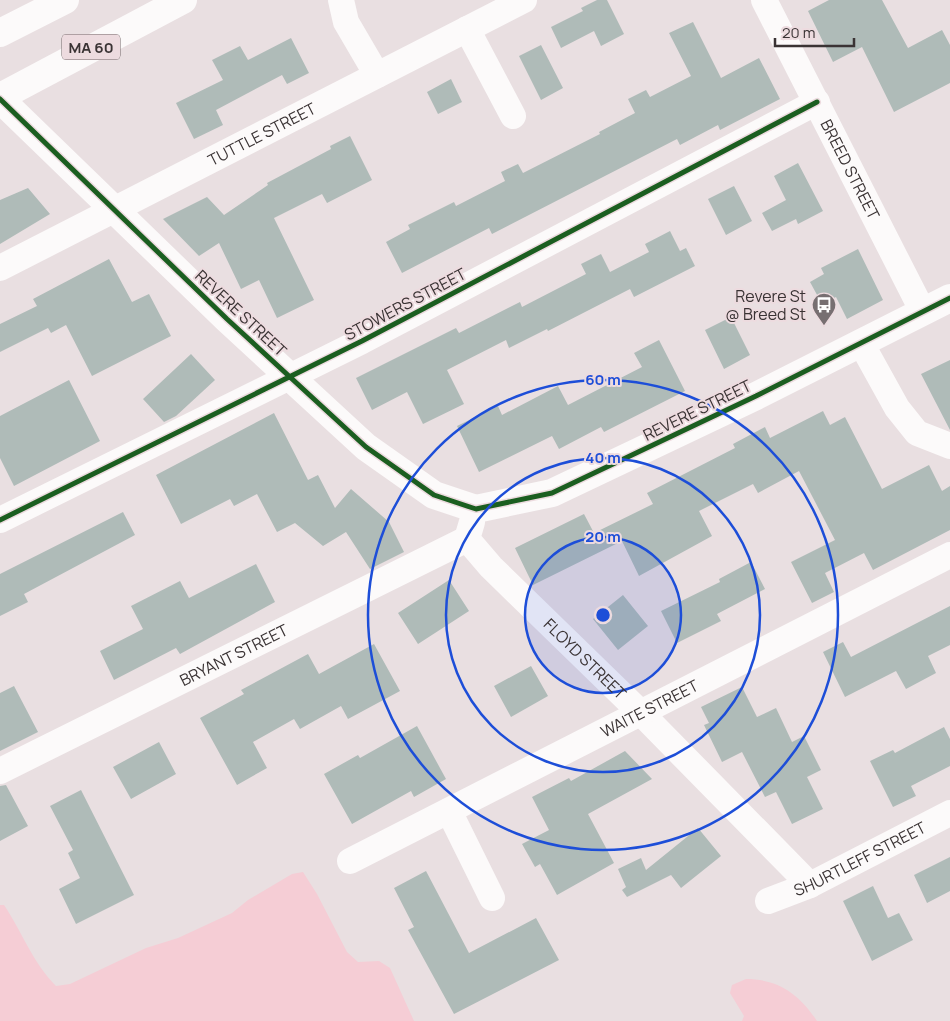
<svg xmlns="http://www.w3.org/2000/svg" width="950" height="1021" viewBox="0 0 950 1021" font-family="Manrope,sans-serif">
<style>
.green{fill:#f5cdd5}
.building{fill:#afbbb8}
.lines{fill:none;stroke-linecap:round;stroke-linejoin:round}
.minor{stroke:#fcfafa;stroke-width:26}
.major{stroke:#fcfafa;stroke-width:28}
.highway{stroke:#fcfafa;stroke-width:28}
.cycleway-casing{stroke:#eddbdf;stroke-width:8}
.cycleway{stroke:#1b5e20;stroke-width:5}
.ring{fill:none;stroke:#1d4ed8;stroke-width:2.5}
.labels{text-anchor:middle;dominant-baseline:central;stroke-width:4;stroke-linejoin:round;paint-order:stroke}
.shield{fill:#eddbdf;stroke:#706567;stroke-width:1}
.shield-label{font-size:15px;font-weight:bold;fill:#3a3334}
.street-label{font-size:16px;fill:#3a3334;stroke:#eddbdf}
.poi-label{font-size:16px;fill:#3a3334;stroke:#eddbdf;text-anchor:end}
.centre{fill:#1d4ed8;stroke:#eddbdf;stroke-width:2.5}
.ring-label{font-size:15px;text-anchor:middle;font-weight:bold;fill:#1d4ed8;stroke:#eddbdf;stroke-width:4;stroke-linejoin:round;paint-order:stroke}
</style>
<rect width="100%" height="100%" fill="#e9dfe1"/>
<path class="green" d="M303,872L317,894L347,952L358,962L379,961L390,968L414,1021H0V905H4C22,932 33,963 56,986L70,984L146,948L178,938L232,913L248,900L292,874Z
M746,979C779,979 800,995 817,1021H742L744,1016L730,993L732,985Z"/>
<path class="building" d="M597,0H607L624,34L601,46L594,31L561,48L551,27L583,11L581,8Z
M829,0H882L908,48L942,30L950,45V83L894,112L862,47L833,62L808,11Z
M693,22L721,78L759,58L780,99L720,130L718,125L680,145L677,139L492,234L489,228L402,273L386,242L410,229L408,225L454,202L456,206L505,181L501,172L518,164L523,173L600,134L599,132L635,113L628,99L646,90L650,97L691,76L669,33Z
M291,38L309,73L287,84L282,75L216,110L223,125L194,139L176,103L223,80L212,60L240,46L248,60Z
M541,45L563,88L541,100L519,56Z
M451,79L462,102L438,114L427,92Z
M350,136L372,180L327,203L322,194L274,218L314,300L277,318L259,280L241,289L219,243L199,256L163,219L207,197L224,215L268,185L267,183L331,149L330,146Z
M798,163L823,211L798,224L796,219L772,231L762,213L786,200L774,176Z
M734,186L752,221L726,235L708,199Z
M28,188L50,214L0,244V200Z
M670,231L680,251L686,248L695,266L634,297L630,289L548,331L547,329L509,348L506,340L447,370L464,404L423,424L407,392L372,410L356,378L456,328L459,333L520,302L522,307L586,274L581,264L601,254L610,272L649,252L645,244Z
M858,249L883,300L847,319L836,297L822,304L810,282L824,274L821,268Z
M109,259L132,302L149,294L171,336L92,376L66,325L51,333L48,328L0,352V324L37,306L33,299Z
M731,317L750,355L724,369L705,330Z
M659,340L685,391L604,432L601,427L559,449L552,436L479,472L457,426L498,406L502,415L558,386L568,405L642,367L634,353Z
M191,354L215,380L176,416L164,422L143,399Z
M950,360V430L921,374Z
M69,380L100,441L14,486L0,458V416Z
M823,411L830,425L845,417L882,489L929,465L942,491L950,486V530L873,570L864,553L825,573L834,592L812,603L791,562L835,540L799,471L758,493L753,484L699,511L712,536L639,576L622,541L533,585L515,548L584,514L594,533L653,504L647,493L735,448L733,444L765,427L770,438Z
M274,413L308,480L318,475L335,508L351,489L389,522L404,552L370,569L346,532L323,546L295,523L277,532L257,494L234,506L230,499L181,524L156,475Z
M123,512L135,535L24,594L28,602L0,616V574Z
M751,562L765,589L717,614L721,621L677,643L661,611L720,582L719,579Z
M256,564L275,602L180,654L176,648L114,680L100,651L143,629L131,606L180,581L189,598Z
M449,580L469,611L418,644L398,613Z
M623,595L648,626L618,650L593,619Z
M950,606V645L928,656L936,673L906,689L896,671L845,697L823,652L843,642L851,657Z
M374,644L400,691L348,719L341,706L300,729L294,719L253,742L267,768L237,785L200,718L244,694L241,690L308,654L319,674Z
M531,666L548,696L511,717L494,686Z
M14,686L38,732L0,751V693Z
M742,687L757,717L776,708L792,742L804,736L821,770L807,777L823,809L792,824L776,792L765,797L742,752L722,762L704,725L709,723L701,707Z
M417,726L446,779L414,797L411,791L352,824L324,774L358,755L360,758Z
M944,727L950,739V766L911,786L916,796L893,807L870,761L893,750L895,753Z
M159,742L176,774L131,799L113,767Z
M625,751L652,779L588,814L614,863L557,895L540,864L535,867L522,844L549,830L532,797L569,778L571,781Z
M6,785L28,826L0,841V786Z
M81,790L134,895L76,924L59,889L80,878L68,853L73,850L50,806Z
M698,828L721,856L681,888L671,875L627,897L622,890L626,887L618,869L641,858L646,870Z
M950,857V891L927,903L914,875Z
M426,871L469,953L536,918L559,960L454,1014L408,930L414,927L394,888Z
M873,886L888,918L899,913L913,940L872,961L843,901Z"/>
<g class="lines">
<g class="minor">
<path d="M341,0L346,22L377,75"/>
<path id="s1" d="M764,0L923,312"/>
<path d="M467,29L513,116"/>
<path id="s2" d="M0,268L524,0"/>
<path d="M861,343L897,408L917,433L950,446"/>
<path d="M0,520L362,341L817,102"/>
<path id="s3" d="M472,522L467,539L491,567L642,714L810,885"/>
<path id="s4" d="M0,771L467,539"/>
<path d="M449,811L492,898"/>
<path id="s5" d="M350,861L950,555"/>
<path id="s6" d="M768,901L810,885L950,813"/>
</g>
<path class="major" d="M0,99L227,319L366,447L434,495L476,509L552,493L756,396L950,298"/>
<path class="highway" d="M0,33L65,0
M0,97L183,0"/>
<defs>
<path id="cycleway" d="M0,99L227,319L366,447L434,495L476,509L552,493L756,396L950,298
M0,520L362,341L817,102"/>
</defs>
<use href="#cycleway" class="cycleway-casing"/>
<use href="#cycleway" class="cycleway"/>
</g>
<circle cx="603" cy="615" r="78" fill="#1d4ed8" fill-opacity=".12"/>
<g class="ring">
<circle cx="603" cy="615" r="78"/>
<circle cx="603" cy="615" r="157"/>
<circle cx="603" cy="615" r="235"/>
</g>
<defs>
<symbol id="bus-pin" viewBox="-11 -11 22 30"><path d="M0 17L-7.5 6A9.5 9.5 0 1 1 7.5 6Z" fill="#776f71" stroke="#eddbdf"/><path d="M-5-6H5V4H4V6H2V4H-2V6H-4V4H-5ZM-3.5-4V0h7V-4ZM-3.5 1.2v1.5H-2V1.2ZM2 1.2v1.5H3.5V1.2Z" fill="#fff"/></symbol>
</defs>
<g fill-rule="evenodd">
<use href="#bus-pin" x="810" y="291" width="28" height="38"/>
</g>
<g class="labels">
<rect class="shield" x="62" y="34.5" width="58" height="25" rx="4"/>
<g class="shield-label">
<text x="91" y="47">MA 60</text>
</g>
<g class="street-label">
<text stroke="none"><textPath href="#s2" startOffset="294">TUTTLE STREET</textPath></text>
<text stroke="none"><textPath href="#s1" startOffset="190">BREED STREET</textPath></text>
<text transform="translate(405 304) rotate(-28)">STOWERS STREET</text>
<text transform="translate(241 313) rotate(43)">REVERE STREET</text>
<text transform="translate(697 410) rotate(-26)">REVERE STREET</text>
<text stroke="none"><textPath href="#s4" startOffset="261">BRYANT STREET</textPath></text>
<text stroke="none"><textPath href="#s3" startOffset="186">FLOYD STREET</textPath></text>
<text stroke="none"><textPath href="#s5" startOffset="336">WAITE STREET</textPath></text>
<text stroke="none"><textPath href="#s6" startOffset="101">SHURTLEFF STREET</textPath></text>
</g>
<g class="poi-label">
<text x="806" y="296">Revere St<tspan x="806" dy="18">@ Breed St</tspan></text>
</g>
</g>
<circle cx="603" cy="615" r="8" class="centre"/>
<g class="ring-label">
<text x="603" y="385">60 m</text>
<text x="603" y="463">40 m</text>
<text x="603" y="542">20 m</text>
</g>
<path d="M775 38v8h79v-8" fill="none" stroke="#3a3334" stroke-width="2.5"/>
<text x="782" y="38" font-size="15" fill="#3a3334" stroke="#eddbdf" stroke-width="4" paint-order="stroke">20 m</text>
</svg>
